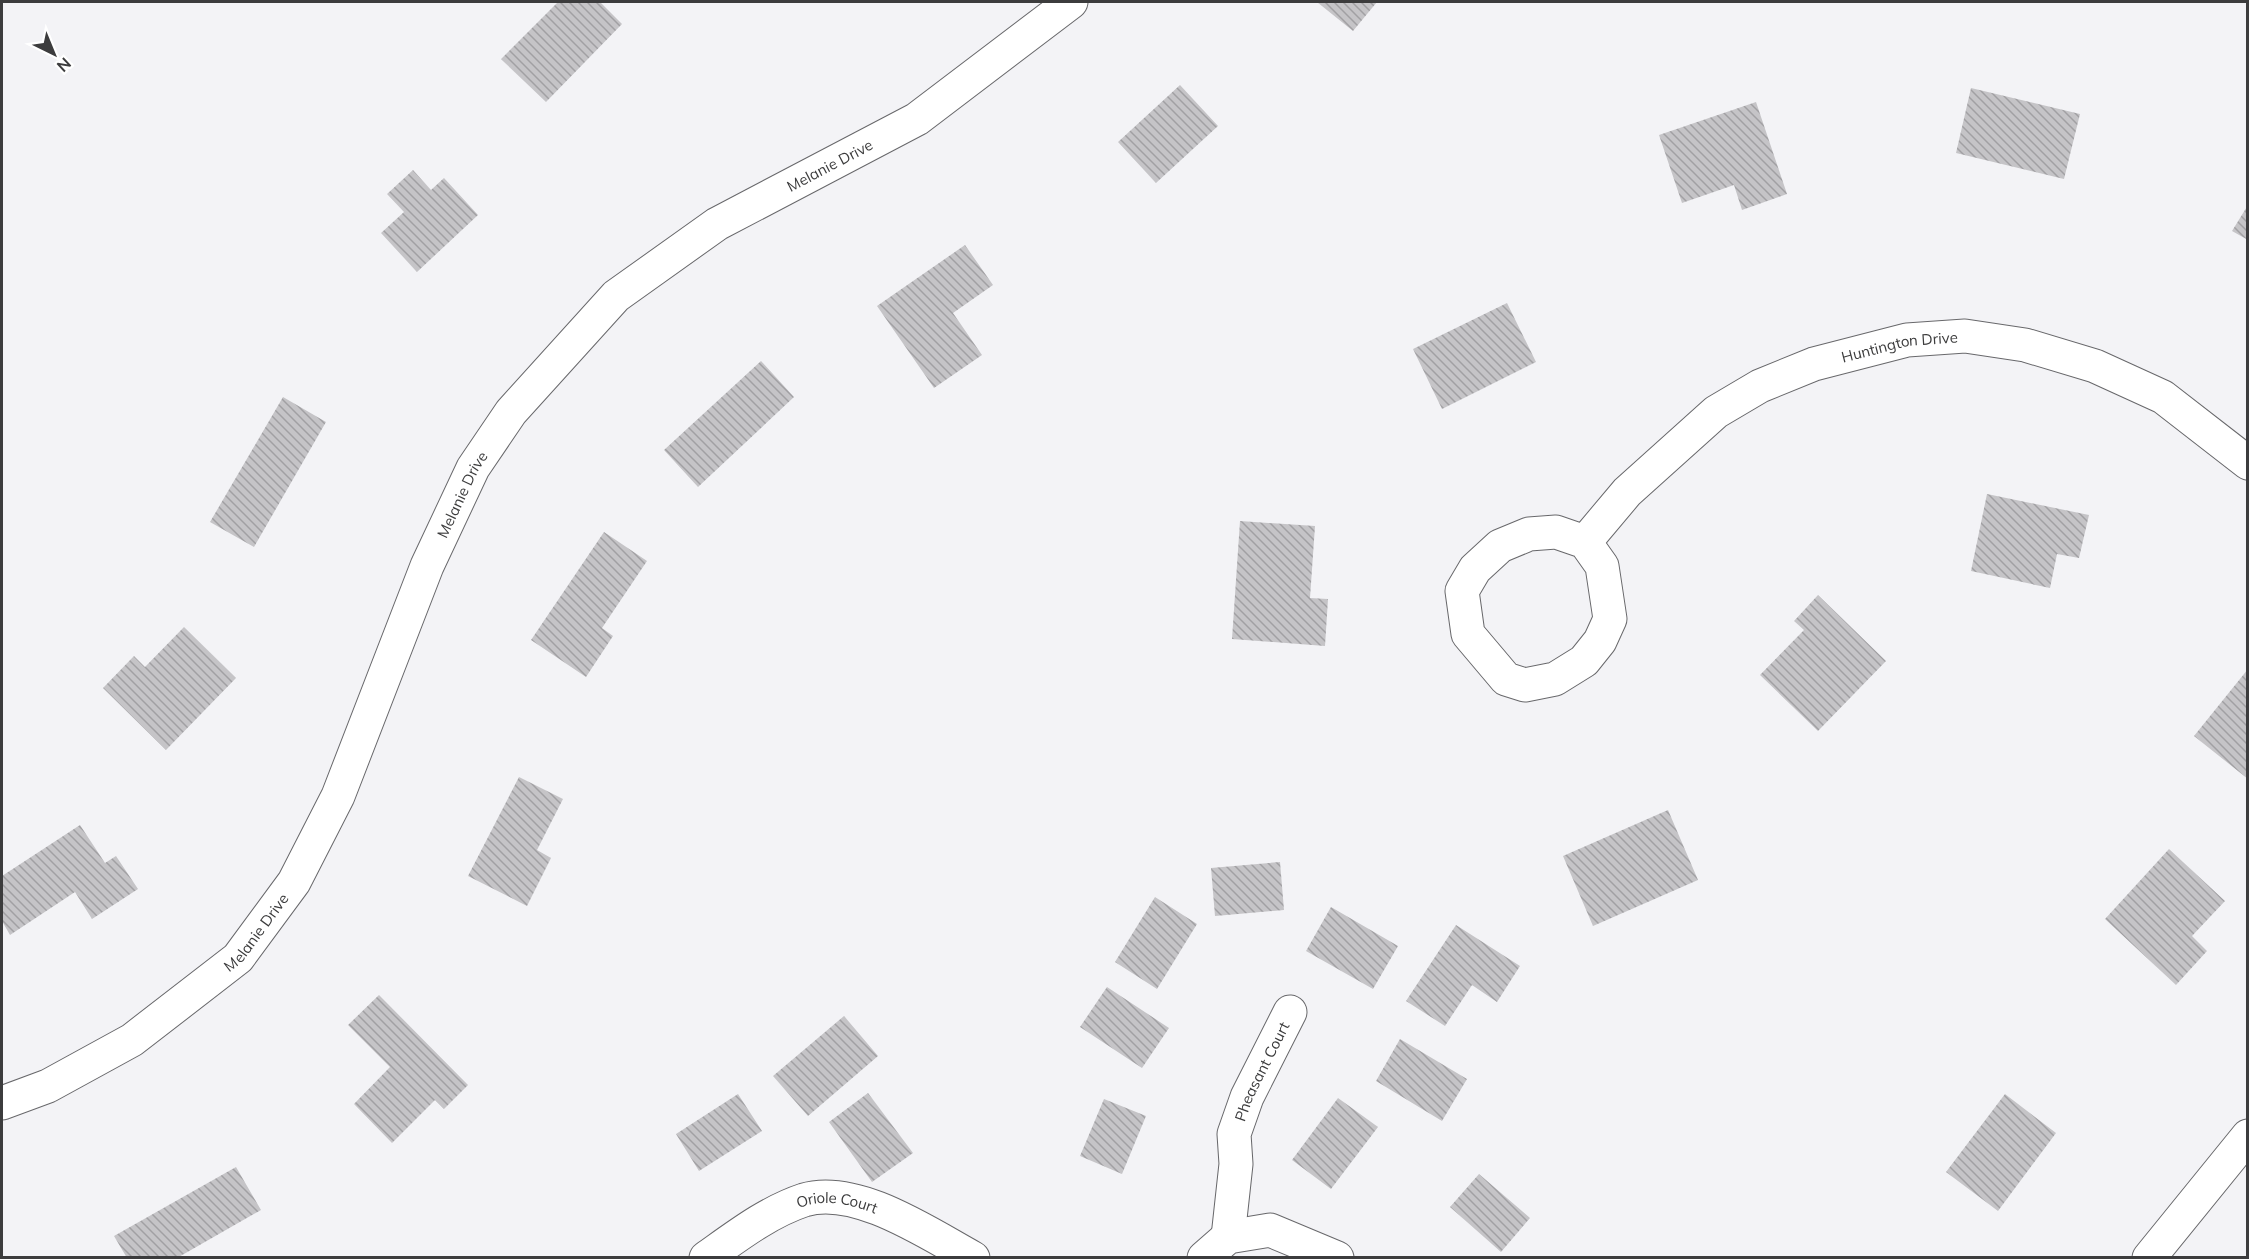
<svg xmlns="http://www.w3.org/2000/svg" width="2249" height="1259" viewBox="0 0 2249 1259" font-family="Mulish,sans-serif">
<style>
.building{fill:url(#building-back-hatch)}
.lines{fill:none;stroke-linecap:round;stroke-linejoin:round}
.minor-casing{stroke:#68686b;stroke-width:35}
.minor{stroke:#fff;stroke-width:33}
.labels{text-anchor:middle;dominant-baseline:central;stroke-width:5;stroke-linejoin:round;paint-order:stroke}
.street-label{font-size:15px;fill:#3c3c3d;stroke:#fff}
</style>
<defs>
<pattern id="building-back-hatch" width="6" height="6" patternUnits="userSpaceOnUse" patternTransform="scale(1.5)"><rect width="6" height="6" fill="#c5c4c7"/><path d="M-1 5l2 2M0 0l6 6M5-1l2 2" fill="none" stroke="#a1a0a3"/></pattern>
</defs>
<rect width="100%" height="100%" fill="#f3f3f6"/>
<path class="building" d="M558,2H600L622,24L546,102L501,59Z
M1317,2H1377L1353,31Z
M1180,85L1218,126L1156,183L1118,142Z
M1971,88L2080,114L2064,179L1956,153Z
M1756,102L1787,194L1742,210L1734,185L1682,203L1659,135Z
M413,170L431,190L444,178L478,215L417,272L381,233L404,212L387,194Z
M2248,205V240L2232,231Z
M965,245L993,285L953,313L982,355L934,388L877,306Z
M1507,303L1536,362L1442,409L1413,349Z
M761,361L794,397L698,487L664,450Z
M283,397L326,422L254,547L210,522Z
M1987,494L2089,515L2079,558L2057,554L2050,588L1971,571Z
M1240,521L1315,526L1310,598L1328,599L1325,646L1232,639Z
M604,532L647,561L602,628L613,636L586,677L531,640Z
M1818,595L1886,661L1818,731L1760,675L1804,630L1794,621Z
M184,627L236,678L166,750L103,688L134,656L145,667Z
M2248,669V779L2194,736Z
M519,777L563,799L537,850L551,858L527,906L468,876Z
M1668,810L1698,880L1593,926L1563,856Z
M80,825L105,863L116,856L138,889L92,919L75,892L10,935L2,921V876Z
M2169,849L2225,901L2192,936L2207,951L2176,985L2105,919Z
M1280,862L1284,910L1215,916L1211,868Z
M1155,897L1197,924L1157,989L1115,962Z
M1331,907L1398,946L1373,989L1306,951Z
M1456,925L1520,966L1497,1002L1472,985L1445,1026L1406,1001Z
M1107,987L1169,1028L1142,1068L1080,1027Z
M379,995L468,1085L444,1109L435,1100L392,1143L354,1104L390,1067L348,1025Z
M844,1016L878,1056L808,1116L773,1076Z
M1400,1039L1467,1079L1442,1121L1376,1081Z
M868,1093L913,1153L872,1182L829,1122Z
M738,1094L762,1131L699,1171L676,1134Z
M2005,1094L2056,1133L1998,1211L1946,1172Z
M1338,1098L1378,1127L1331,1189L1292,1160Z
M1104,1099L1146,1116L1122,1174L1080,1156Z
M236,1167L261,1210L177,1258H127L114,1236Z
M1479,1174L1530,1218L1501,1252L1450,1207Z"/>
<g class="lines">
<defs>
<g id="minor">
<path d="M1556,532L1585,542L1602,566L1610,619L1600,641L1584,661L1555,679L1525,685L1506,679L1468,634L1462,591L1475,569L1500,546L1529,534Z"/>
<path id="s1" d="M1585,542L1627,492L1716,412L1760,386L1814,364L1907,340L1965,336L2025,345L2095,366L2163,397L2248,463"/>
<path id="s2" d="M2,1103L48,1086L132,1040L238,958L294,882L338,796L427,566L473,468L511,412L616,296L717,224L917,119L1071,2"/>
<path id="s3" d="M1228,1237L1236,1164L1234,1134L1247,1097L1290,1012"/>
<path id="s4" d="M706,1258C737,1236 768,1212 804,1200C856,1184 929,1234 973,1258"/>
<path d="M1204,1258L1228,1237L1270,1230L1337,1258"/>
<path d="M2149,1258L2248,1136"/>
</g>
</defs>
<use href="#minor" class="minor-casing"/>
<use href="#minor" class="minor"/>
</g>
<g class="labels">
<g class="street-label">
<text stroke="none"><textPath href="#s2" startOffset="1300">Melanie Drive</textPath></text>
<text stroke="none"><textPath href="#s1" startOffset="382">Huntington Drive</textPath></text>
<text stroke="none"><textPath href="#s2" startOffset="796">Melanie Drive</textPath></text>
<text stroke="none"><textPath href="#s2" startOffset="310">Melanie Drive</textPath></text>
<text stroke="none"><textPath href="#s3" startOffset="172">Pheasant Court</textPath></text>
<text stroke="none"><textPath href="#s4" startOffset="148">Oriole Court</textPath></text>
</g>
</g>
<rect width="2249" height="1259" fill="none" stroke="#3c3c3d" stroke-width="6"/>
<g transform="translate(54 54) rotate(137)" stroke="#ffffff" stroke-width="4.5" paint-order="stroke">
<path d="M0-4.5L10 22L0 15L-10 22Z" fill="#3c3c3d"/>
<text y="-9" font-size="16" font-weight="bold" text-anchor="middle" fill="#3c3c3d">N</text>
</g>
</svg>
